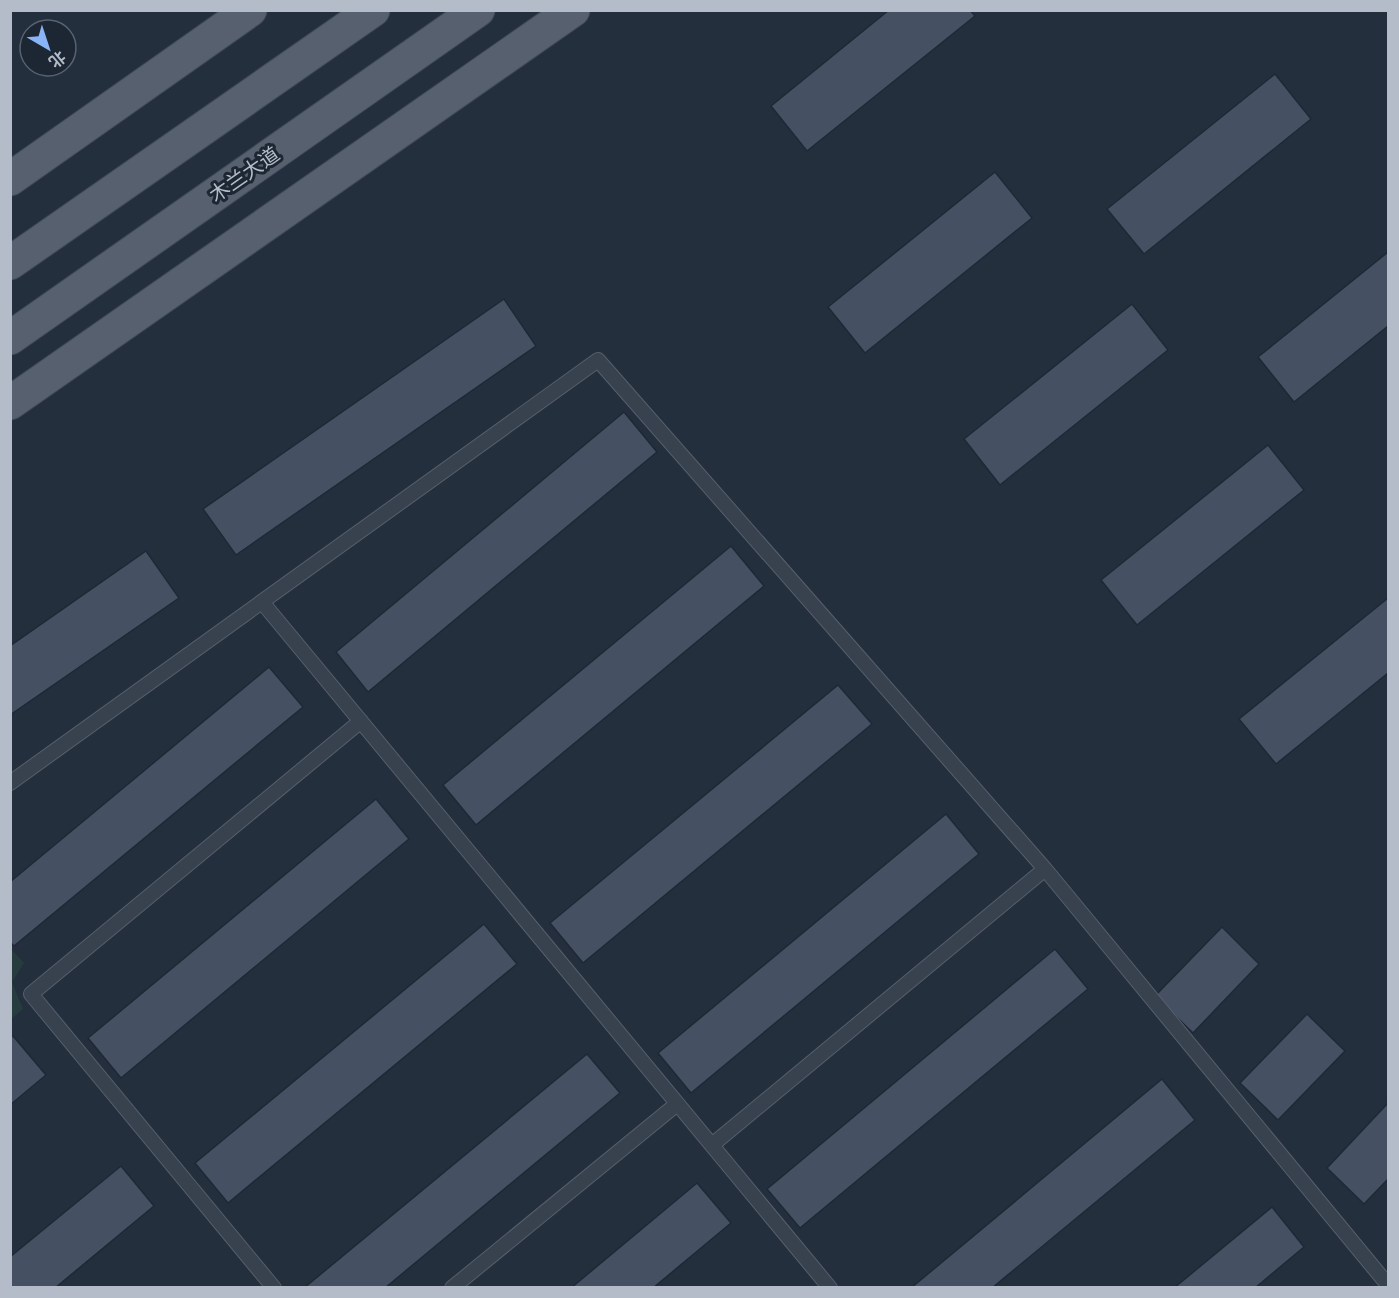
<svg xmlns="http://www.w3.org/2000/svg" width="1399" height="1298" viewBox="0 0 1399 1298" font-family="Ubuntu,'Noto Sans SC',sans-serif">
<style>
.green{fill:#263c3f}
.building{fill:#455162;stroke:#1f2835;stroke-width:1.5}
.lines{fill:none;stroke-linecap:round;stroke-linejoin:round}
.lane-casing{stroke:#565f6c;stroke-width:16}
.primary-casing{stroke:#414a57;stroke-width:35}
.lane{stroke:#38414e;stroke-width:14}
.primary{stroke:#56606e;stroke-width:33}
.labels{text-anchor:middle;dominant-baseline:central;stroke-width:6;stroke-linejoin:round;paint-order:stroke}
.street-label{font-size:20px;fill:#b4bcc9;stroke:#1d2633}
</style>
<rect width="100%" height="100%" fill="#242f3e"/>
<path class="green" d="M10,948L24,963L12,982L23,1009L11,1019Z"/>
<path class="building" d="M889,10H970L975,16L807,151L771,106Z
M1275,74L1311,119L1144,254L1107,209Z
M995,172L1032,218L865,353L828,307Z
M1388,252V326L1294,402L1258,357Z
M504,299L536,346L236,555L203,509Z
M1132,304L1168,350L1000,485L964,439Z
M624,412L657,452L368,692L336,652Z
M1268,445L1304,490L1137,625L1101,580Z
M731,546L764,586L476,825L443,785Z
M146,551L179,598L10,715V646Z
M1388,598V673L1276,764L1239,719Z
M269,667L303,707L14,946L10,942V882Z
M838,685L872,724L583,963L550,923Z
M376,799L409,839L121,1078L88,1038Z
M946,814L979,854L691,1093L658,1053Z
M484,924L517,964L228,1203L195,1163Z
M1222,927L1259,964L1193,1033L1155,996Z
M1055,949L1088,989L800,1228L767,1189Z
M1307,1014L1345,1051L1278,1120L1240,1083Z
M13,1036L46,1075L10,1105V1038Z
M587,1054L620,1093L385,1288H304Z
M1162,1079L1195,1120L992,1288H911Z
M1388,1103V1179L1364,1204L1327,1168Z
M121,1166L154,1206L55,1288H10V1257Z
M697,1183L731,1223L653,1288H571Z
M1272,1207L1304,1247L1255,1288H1174Z"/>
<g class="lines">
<defs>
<path id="lane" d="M262,602L830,1288
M10,783L598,360L1045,869L1388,1285
M712,1145L1045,869
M274,1288L31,994L361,721
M452,1288L677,1104"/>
<path id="primary" d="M10,179L250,10
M10,263L373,10
M10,338L478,10
M10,403L573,10"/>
</defs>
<use href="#lane" class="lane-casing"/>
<use href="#primary" class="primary-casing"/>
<use href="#lane" class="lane"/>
<use href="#primary" class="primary"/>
</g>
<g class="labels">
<g class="street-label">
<text transform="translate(244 174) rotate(-35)">木兰大道</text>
</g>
</g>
<rect width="1399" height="1298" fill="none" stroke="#b4bcc9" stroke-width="24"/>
<g transform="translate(48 48) rotate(141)"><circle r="28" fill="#1d2633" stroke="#59626f" stroke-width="1.5"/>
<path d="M0-4.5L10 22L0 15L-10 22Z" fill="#8ab4f8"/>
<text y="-9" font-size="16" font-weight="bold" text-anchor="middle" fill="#b4bcc9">北</text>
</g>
</svg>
